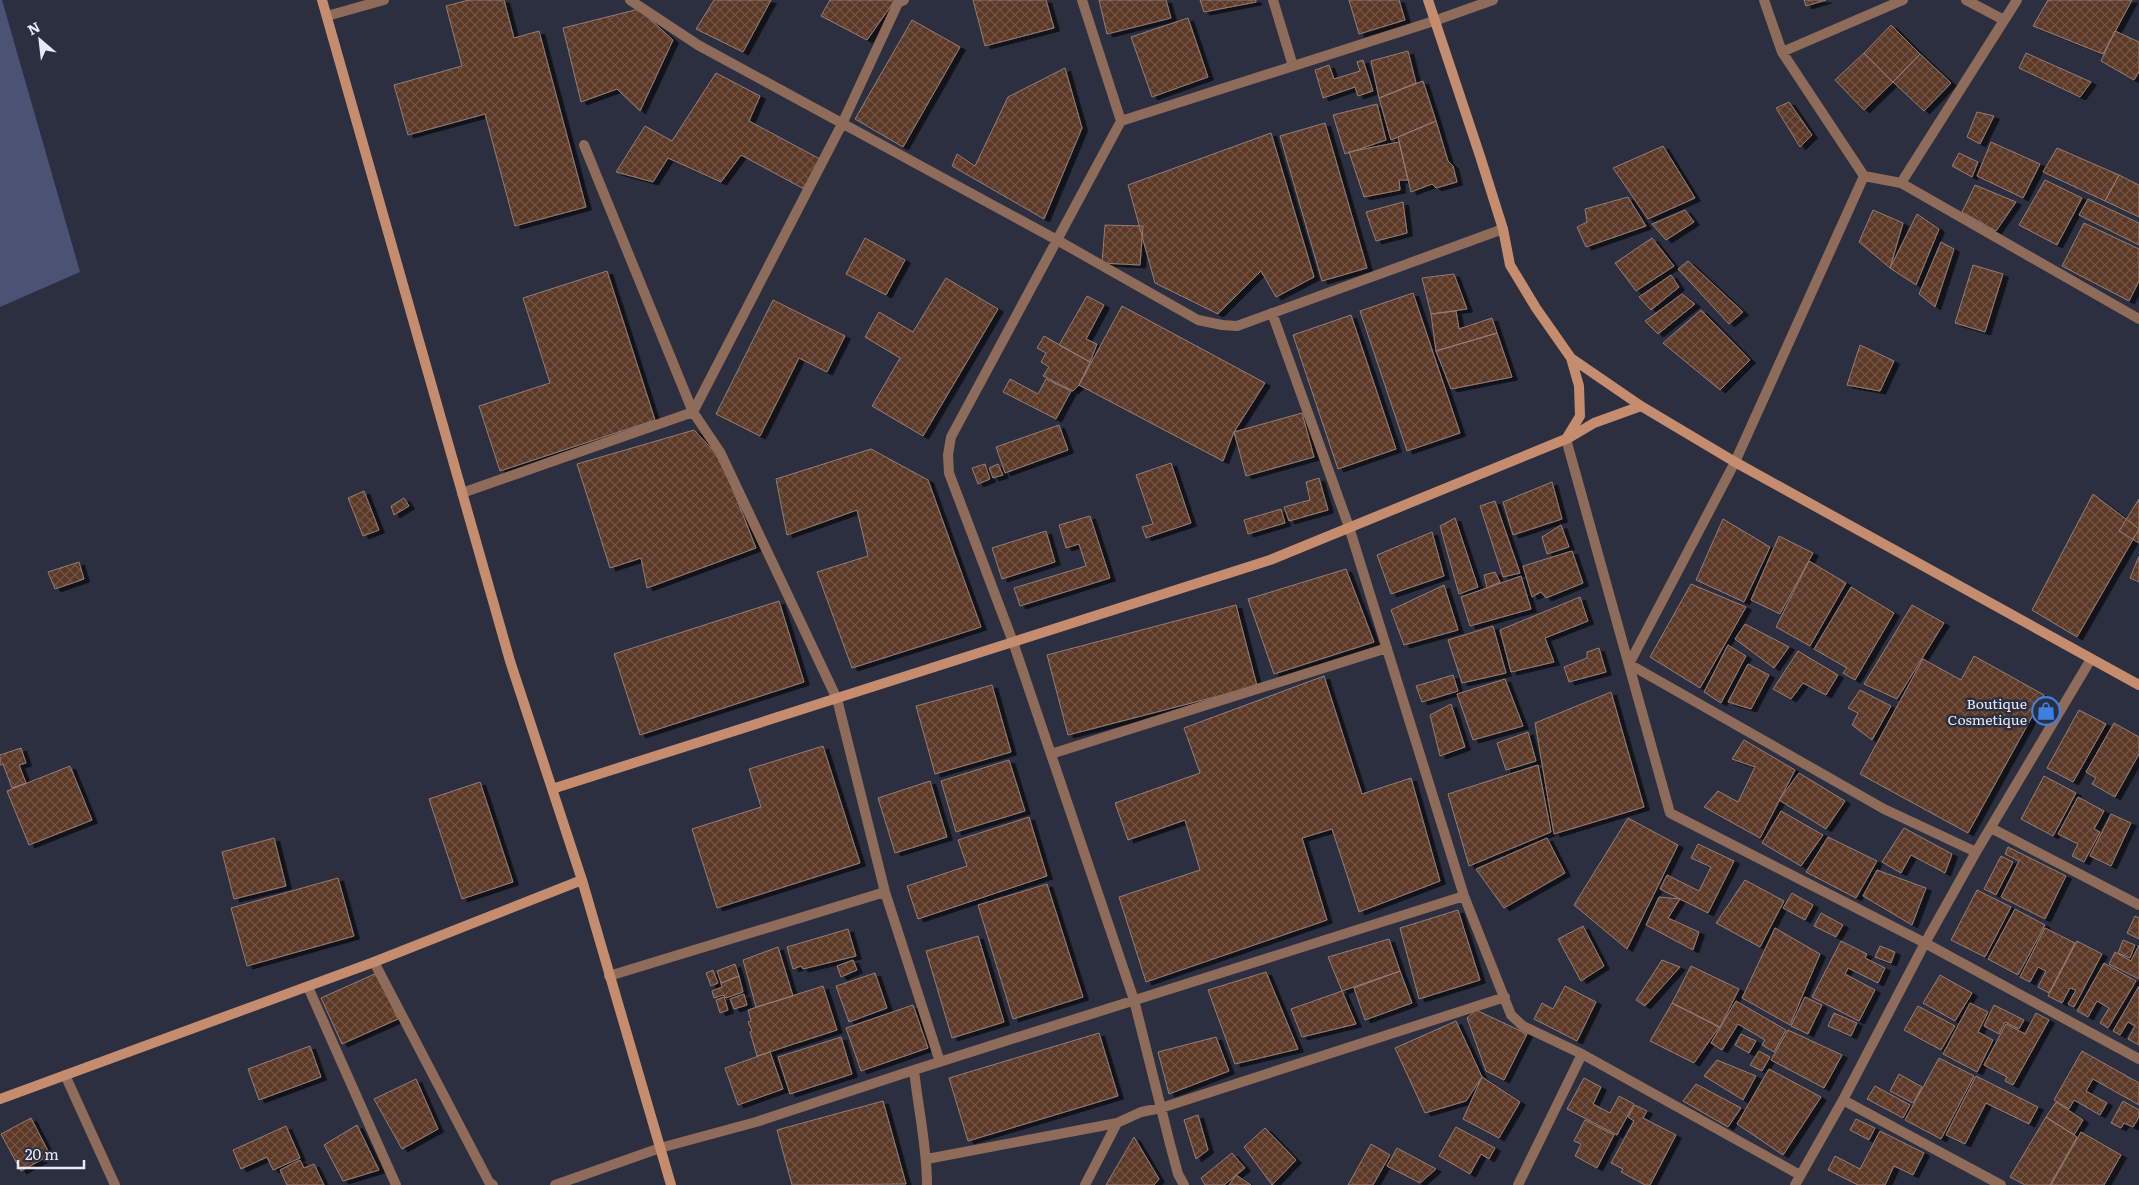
<svg xmlns="http://www.w3.org/2000/svg" width="2139" height="1185" viewBox="0 0 2139 1185" font-family="Literata,serif">
<style>
.green{fill:#4c5274}
.building{fill:url(#building-cross-hatch);stroke:#947d73;filter:url(#shadow)}
.lines{fill:none;stroke-linecap:round;stroke-linejoin:round}
.street{stroke:#8f6c59;stroke-width:10}
.secondary{stroke:#c58d6e;stroke-width:10}
.labels{text-anchor:middle;dominant-baseline:central;stroke-width:5;stroke-linejoin:round;paint-order:stroke}
.poi-label{font-size:14px;fill:#e7eaf6;stroke:#2b2f40;text-anchor:end}
</style>
<defs>
<pattern id="building-cross-hatch" width="8" height="8" patternUnits="userSpaceOnUse" patternTransform="scale(1.25)"><rect width="8" height="8" fill="#5b3825"/><path d="M0 0l8 8M0 8l8-8" fill="none" stroke="#735545"/></pattern>
<filter id="shadow"><feDropShadow dx="5.5" dy="3" stdDeviation="0" flood-color="#0009"/></filter>
</defs>
<rect width="100%" height="100%" fill="#2b2f40"/>
<path class="green" d="M0,0H2L80,272L0,307Z"/>
<path class="building" d="M469,0H504L514,38L539,31L586,207L515,226L485,114L408,135L394,85L462,66L446,6Z
M714,0H771L743,52L696,29Z
M830,0H895L867,40L821,16Z
M973,0H1046L1054,28L985,46Z
M1099,0H1166L1171,18L1107,34Z
M1200,0H1256V2L1204,12Z
M1349,0H1399L1405,20L1359,34Z
M1804,0H1826L1806,6Z
M2048,0H2132L2103,54L2033,26Z
M639,9L673,40L640,111L617,89L581,102L563,28Z
M1188,18L1208,77L1152,97L1131,37Z
M912,20L960,47L903,147L855,119Z
M1891,25L1920,54L1893,82L1864,53Z
M2115,31L2139,42V72L2134,80L2101,61Z
M1408,51L1416,83L1379,98L1371,61Z
M1864,53L1893,82L1864,110L1835,80Z
M2026,53L2091,82L2080,97L2019,68Z
M1920,54L1951,83L1924,111L1893,82Z
M1363,60L1373,91L1358,96L1355,87L1323,98L1315,70L1329,65L1334,79L1360,71L1357,62Z
M1065,68L1082,128L1044,219L952,166L957,154L975,166L1008,97Z
M716,73L760,96L749,121L820,159L804,189L741,155L721,182L668,158L653,182L616,172L645,126L672,141Z
M1423,81L1436,121L1391,140L1379,98Z
M1789,102L1812,135L1800,147L1776,108Z
M1377,104L1386,140L1345,154L1333,115Z
M1977,112L1994,116L1980,144L1967,137Z
M1436,121L1448,161L1453,166L1457,182L1436,188L1432,184L1411,192L1398,137Z
M1325,123L1367,268L1322,281L1280,136Z
M1271,133L1314,277L1276,297L1261,271L1218,314L1155,283L1128,185Z
M1399,142L1408,180H1399L1400,190L1364,197L1349,152Z
M1991,142L2040,164L2023,198L1977,176Z
M1663,146L1695,198L1648,219L1613,168Z
M2057,148L2119,175L2105,201L2043,172Z
M1959,153L1978,162L1972,177L1952,166Z
M2119,175L2139,185V217L2105,201Z
M2045,180L2082,198L2057,245L2019,225Z
M1975,185L2016,202L1996,231L1962,212Z
M1628,197L1646,226L1586,247L1577,227L1587,222L1585,209Z
M2088,199L2139,223V245L2079,215Z
M1403,202L1407,233L1376,241L1366,212Z
M1685,210L1694,222L1666,240L1652,224Z
M1873,210L1903,223L1890,268L1859,242Z
M1917,214L1939,229L1916,285L1890,268Z
M2084,223L2139,249V281L2129,301L2062,266Z
M1105,225L1143,226L1140,265L1102,263Z
M865,238L905,260L886,295L846,274Z
M1652,238L1674,266L1636,291L1615,263Z
M1941,242L1954,249L1935,307L1919,294Z
M1688,261L1743,312L1729,324L1678,269Z
M1973,265L2003,274L1985,332L1955,323Z
M607,271L655,420L500,471L479,406L550,383L523,298Z
M1454,274L1467,309L1431,314L1422,278Z
M1671,275L1679,287L1651,310L1639,297Z
M946,278L998,309L923,436L872,406L900,358L865,337L879,312L913,332Z
M1413,293L1460,433L1407,451L1360,311Z
M1682,294L1695,304L1658,334L1645,321Z
M1087,296L1104,305L1086,339L1097,344L1090,362L1059,345Z
M773,300L845,336L827,372L799,358L760,436L716,414Z
M1122,306L1265,383L1234,432L1223,461L1079,385Z
M1701,310L1750,360L1720,390L1663,343Z
M1456,311L1459,329L1492,318L1497,333L1436,351L1431,314Z
M1351,315L1396,449L1338,469L1293,335Z
M1497,333L1512,377L1451,389L1436,351Z
M1044,336L1090,362L1079,385L1073,391L1043,376L1049,367L1041,362L1046,353L1037,348Z
M1860,345L1894,361L1880,391L1847,385Z
M1010,379L1038,394L1046,379L1071,391L1056,419L1003,392Z
M1302,413L1314,457L1246,476L1234,432Z
M1059,425L1068,450L1005,473L996,447Z
M694,430L721,459L756,548L647,588L641,558L610,568L577,464Z
M871,449L928,480L981,627L852,668L817,572L868,556L857,510L787,535L776,479Z
M1171,463L1191,523L1146,538L1142,527L1153,524L1136,475Z
M985,464L990,479L978,484L972,468Z
M998,464L1003,475L993,478L989,468Z
M1319,478L1328,510L1289,521L1284,507L1310,500L1306,482Z
M1552,482L1562,519L1513,535L1503,502Z
M364,491L379,530L363,536L348,498Z
M2093,494L2139,529L2077,637L2032,610Z
M404,498L409,506L394,515L391,506Z
M2139,499V543L2119,531Z
M1495,501L1520,573L1503,577L1480,506Z
M1281,509L1285,523L1248,534L1244,520Z
M1090,516L1110,578L1020,606L1014,588L1086,566L1079,544L1066,548L1059,525Z
M1455,518L1478,587L1459,594L1440,526Z
M1723,519L1770,547L1744,602L1696,580Z
M1561,525L1569,547L1547,554L1542,537Z
M1046,531L1055,562L1002,579L992,548Z
M1432,532L1444,576L1391,594L1377,555Z
M1779,536L1813,553L1780,614L1751,600Z
M1572,551L1583,583L1546,598L1541,592L1532,597L1523,566Z
M2139,556V582L2130,578Z
M1809,561L1846,583L1810,646L1776,627Z
M79,562L84,579L55,589L48,572Z
M1346,569L1374,642L1274,674L1248,599Z
M1495,572L1500,582L1487,588L1484,575Z
M1521,576L1531,609L1470,626L1461,597Z
M1691,584L1746,607L1700,688L1650,657Z
M1444,585L1458,630L1404,645L1391,610Z
M1851,587L1894,613L1855,680L1843,673L1847,668L1814,649Z
M1580,597L1588,621L1545,638L1554,662L1511,672L1500,630Z
M779,601L804,682L640,735L614,654Z
M1236,605L1257,686L1068,735L1047,655Z
M1912,605L1944,623L1897,699L1864,684Z
M1745,624L1789,647L1774,668L1735,639Z
M1493,626L1506,673L1462,683L1448,640Z
M1728,645L1746,656L1721,703L1704,692Z
M1599,648L1606,672L1569,682L1564,667L1587,658V652Z
M1798,651L1838,675L1826,695L1803,683L1791,699L1773,689Z
M1974,656L2044,695L1968,833L1860,774L1923,659L1961,680Z
M1748,664L1769,675L1751,709L1728,702Z
M1453,675L1458,691L1422,702L1416,686Z
M1324,676L1362,794L1411,778L1440,881L1359,912L1332,829L1302,838L1327,920L1146,982L1119,897L1200,870L1185,820L1128,840L1115,803L1200,773L1184,728Z
M1505,679L1523,726L1473,740L1457,694Z
M992,685L1011,752L935,774L916,706Z
M1860,690L1891,706L1872,740L1852,725L1858,713L1848,708Z
M1611,692L1644,807L1554,834L1535,723Z
M1451,704L1465,747L1440,756L1430,715Z
M2079,710L2106,724L2073,782L2047,768Z
M2114,723L2139,737V754L2115,797L2092,784L2096,778L2086,772Z
M1528,732L1536,761L1506,770L1497,743Z
M1744,740L1795,770L1760,838L1704,807L1718,791L1738,802L1755,767L1732,759Z
M823,746L860,863L717,908L692,829L761,807L749,769Z
M21,748L26,763L19,765L26,783L12,788L3,764L0,765V755Z
M1009,760L1025,811L956,832L941,781Z
M1538,765L1551,832L1469,866L1448,794Z
M70,766L92,820L29,845L7,791Z
M1799,773L1845,801L1826,829L1779,800Z
M2044,776L2076,793L2053,836L2021,819Z
M930,781L947,837L895,853L878,798Z
M480,782L513,882L462,899L429,799Z
M2078,797L2104,811L2094,829L2100,832L2084,862L2072,856L2078,844L2058,834Z
M1781,811L1823,835L1801,866L1762,843Z
M2111,814L2131,823L2111,866L2090,856Z
M1029,817L1047,876L918,919L907,886L967,866L958,840Z
M1628,818L1678,845L1627,949L1574,905Z
M1904,828L1952,854L1945,873L1911,855L1901,873L1882,862Z
M1828,837L1877,861L1856,898L1806,872Z
M274,838L286,886L234,899L222,852Z
M1547,838L1565,873L1504,908L1476,869Z
M1698,844L1734,861L1708,913L1660,889L1667,875L1699,891L1711,867L1691,858Z
M2008,847L2066,876L2045,919L2001,897L2019,861L2005,854Z
M2001,856L2013,862L1996,895L1984,889Z
M1877,870L1926,888L1912,925L1863,896Z
M338,878L354,936L247,966L231,908Z
M1745,880L1784,901L1760,947L1716,923Z
M1047,884L1083,997L1013,1019L978,905Z
M1977,890L2011,907L1985,957L1951,940Z
M1792,893L1813,905L1805,920L1783,908Z
M1659,897L1680,899L1668,918L1699,932L1693,950L1646,925Z
M2015,909L2045,925L2018,975L1988,959Z
M1458,910L1480,980L1419,999L1400,928Z
M1821,913L1843,925L1836,937L1814,926Z
M2135,916L2139,918V939L2127,933Z
M1583,926L1604,966L1581,981L1558,939Z
M1775,928L1820,954L1790,1025L1742,998Z
M2045,928L2075,943L2049,993L2038,987L2046,971L2038,967L2030,982L2020,977Z
M848,929L856,956L803,969L801,966L793,969L787,947Z
M978,936L1004,1022L952,1038L926,951Z
M1389,939L1400,971L1342,991L1328,957Z
M2123,940L2135,945L2130,958L2118,953Z
M1841,941L1867,954L1865,958L1885,968L1878,983L1848,968L1845,974L1875,990L1859,1021L1812,997Z
M2077,941L2102,954L2074,1007L2068,1004L2076,990L2070,988L2062,1003L2048,996Z
M2139,945V979L2109,964L2115,952L2131,961Z
M1880,946L1895,952L1891,963L1875,957Z
M778,947L793,996L756,1007L743,960Z
M853,960L857,970L841,977L837,966Z
M1662,960L1680,967L1645,1006L1636,1000Z
M2104,963L2136,981L2108,1028L2100,1023L2109,1008L2097,1001L2088,1017L2077,1011Z
M735,964L739,976L721,983L717,971Z
M1691,966L1739,989L1720,1027L1672,1003Z
M713,970L718,983L711,986L706,973Z
M1400,971L1412,1003L1365,1020L1354,988Z
M1266,972L1298,1049L1235,1064L1208,990Z
M377,973L398,1019L342,1044L321,998Z
M875,973L887,1008L849,1022L836,986Z
M1940,975L1972,993L1955,1021L1923,1003Z
M739,976L743,992L726,998L723,995L714,998L712,991L722,987L721,983Z
M823,986L837,1030L757,1056L750,1032L752,1031L748,1022L751,1021L748,1010Z
M1565,986L1596,1002L1577,1041L1534,1019L1542,1003L1553,1009Z
M2139,986V1045L2128,1039L2135,1026L2128,1022L2120,1035L2113,1031Z
M1342,991L1356,1024L1302,1037L1291,1009Z
M744,994L747,1005L734,1009L730,999Z
M724,997L728,1010L720,1013L716,1000Z
M1805,997L1822,1005L1808,1034L1791,1026Z
M1736,1001L1786,1030L1774,1052L1762,1045L1765,1040L1738,1024L1722,1050L1711,1043Z
M1672,1003L1719,1027L1694,1063L1650,1041Z
M1970,1003L1988,1012L1978,1032L1993,1040L1977,1072L1943,1054Z
M913,1005L928,1048L861,1071L846,1028Z
M1994,1005L2024,1020L2019,1029L2005,1022L1999,1034L1984,1026Z
M1918,1006L1955,1026L1941,1050L1904,1030Z
M1476,1010L1527,1034L1504,1080L1486,1071L1467,1018Z
M1834,1013L1857,1023L1851,1036L1828,1026Z
M2036,1013L2049,1020L2013,1085L2005,1081L2007,1077L1984,1065L2006,1024L2025,1034Z
M1456,1021L1482,1077L1466,1101L1425,1113L1395,1048Z
M1788,1030L1842,1055L1824,1088L1771,1060Z
M1099,1033L1118,1096L968,1141L949,1078Z
M1741,1034L1756,1041L1749,1053L1735,1045Z
M841,1037L852,1074L790,1094L778,1057Z
M1216,1037L1229,1071L1169,1094L1158,1052Z
M310,1046L321,1077L259,1100L248,1069Z
M1759,1051L1770,1057L1762,1071L1750,1065Z
M2082,1051L2139,1083V1105L2093,1079L2086,1091L2107,1103L2100,1115L2074,1100L2069,1109L2054,1100Z
M770,1052L783,1089L738,1105L725,1068Z
M1939,1058L1974,1076L1941,1139L1905,1120Z
M1717,1060L1756,1076L1743,1100L1704,1076Z
M1769,1069L1821,1097L1783,1155L1737,1124Z
M1899,1074L1922,1087L1913,1103L1890,1091Z
M1976,1076L2038,1107L2029,1124L1986,1103L1965,1144L1946,1135Z
M1482,1077L1520,1102L1499,1138L1463,1119Z
M1584,1078L1601,1087L1593,1104L1610,1113L1619,1096L1634,1104L1617,1135L1567,1109Z
M416,1079L438,1129L402,1149L374,1099Z
M1696,1084L1741,1108L1728,1127L1683,1101Z
M1875,1086L1910,1105L1903,1118L1867,1099Z
M883,1101L906,1184L792,1185L777,1130Z
M2123,1101L2139,1110V1117L2133,1127L2124,1123L2121,1128L2111,1123Z
M2056,1102L2083,1120L2074,1135L2046,1117Z
M1635,1105L1647,1111L1643,1118L1676,1135L1650,1185H1645L1621,1172L1623,1169L1611,1163L1634,1121L1628,1117Z
M1198,1115L1208,1150L1196,1159L1184,1120Z
M2046,1117L2077,1137L2050,1185H2025L2010,1177Z
M31,1118L50,1155L21,1171L1,1134Z
M1856,1119L1875,1128L1869,1140L1850,1130Z
M1585,1120L1614,1135L1597,1168L1575,1156L1581,1144L1574,1141Z
M357,1125L379,1170L343,1181L324,1145Z
M286,1126L300,1158L273,1170L267,1157L241,1169L233,1150Z
M1456,1127L1495,1148L1489,1159L1481,1154L1470,1174L1439,1156Z
M1265,1128L1296,1160L1272,1185L1244,1147Z
M1880,1131L1924,1153L1913,1175L1894,1166L1885,1185H1858L1828,1170L1835,1156L1860,1169Z
M2081,1132L2121,1155L2104,1185H2051Z
M1134,1137L1159,1179L1154,1185H1106Z
M1371,1144L1390,1155L1373,1185H1348Z
M1397,1148L1436,1169L1420,1183L1387,1166Z
M1232,1153L1245,1168L1224,1185H1205L1201,1178Z
M300,1160L304,1168L314,1164L324,1185H287L280,1170Z
M1236,1175L1251,1185H1229Z"/>
<g class="lines">
<path class="street" d="M630,0L698,45L1057,240L1198,320L1222,325L1237,326L1503,229
M1082,0L1121,121
M1273,0L1293,66
M1764,0L1782,52L1864,176
M1966,0L2004,20
M327,16L384,0
M1782,52L1903,0
M584,145L693,412L720,452L837,699L885,892L940,1062
M1901,183L2017,0
M1272,313L1349,527L1464,896L1511,1015L1523,1026L1582,1054L1800,1175
M1566,439L1670,813L1925,943L2139,1059
M462,493L693,412L842,124L898,3L904,0
M1051,754L1387,648
M1991,828L2139,905
M1976,852L1884,809L1629,664L1735,462L1864,176L1901,183L2139,319
M374,962L489,1182L493,1185
M609,976L885,892
M308,987L396,1185
M914,1070C918,1108 927,1146 927,1185
M65,1075L115,1185
M1843,1100L2001,1185
M927,1159L1117,1123
M555,1185L660,1148L756,1122L914,1070L1464,896
M1085,1185L1117,1123L1141,1112L1161,1108L1505,997
M1184,1185L1178,1174L1170,1144L1134,1000L1013,642L949,473L948,455L951,437L1121,121L1434,21L1493,0
M1518,1185L1582,1054
M1795,1185L1843,1100L1925,943L1976,852L2091,659"/>
<path class="secondary" d="M322,0L510,661L582,880L671,1185
M1428,0L1480,156L1503,229L1510,265L1536,308L1571,358L1641,406L1735,462L2139,685
M1567,439L1594,423L1641,406
M552,789L1270,560L1566,439L1580,416L1579,386L1571,358
M0,1099L374,962L582,880"/>
</g>
<defs>
<symbol id="shop-ring" viewBox="-11 -11 22 22"><circle r="9.5" fill="#2b2f40" stroke="#3f7fe0" stroke-width="1.5"/><path d="M-5-2.5h2.3a2.7 3.5 0 0 1 5.4 0H5L5.5 6h-11ZM-1.5-2.5h3a1.5 2.3 0 0 0-3 0Z" fill="#3f7fe0"/></symbol>
</defs>
<g fill-rule="evenodd">
<use href="#shop-ring" x="2030" y="695" width="32" height="32"/>
</g>
<g class="labels">
<g class="poi-label">
<text x="2027" y="703">Boutique<tspan x="2027" dy="16">Cosmetique</tspan></text>
</g>
</g>
<g transform="translate(40 40) rotate(332)" stroke="#2b2f40" stroke-width="4" paint-order="stroke">
<path d="M0-4L9 19L0 12L-9 19Z" fill="#e7eaf6"/>
<text y="-8" font-size="14" font-weight="bold" text-anchor="middle" fill="#e7eaf6">N</text>
</g>
<path d="M18 1160v8h66v-8" fill="none" stroke="#e7eaf6" stroke-width="2.5"/>
<text x="25" y="1160" font-size="15" fill="#e7eaf6" stroke="#2b2f40" stroke-width="4" paint-order="stroke">20 m</text>
</svg>
